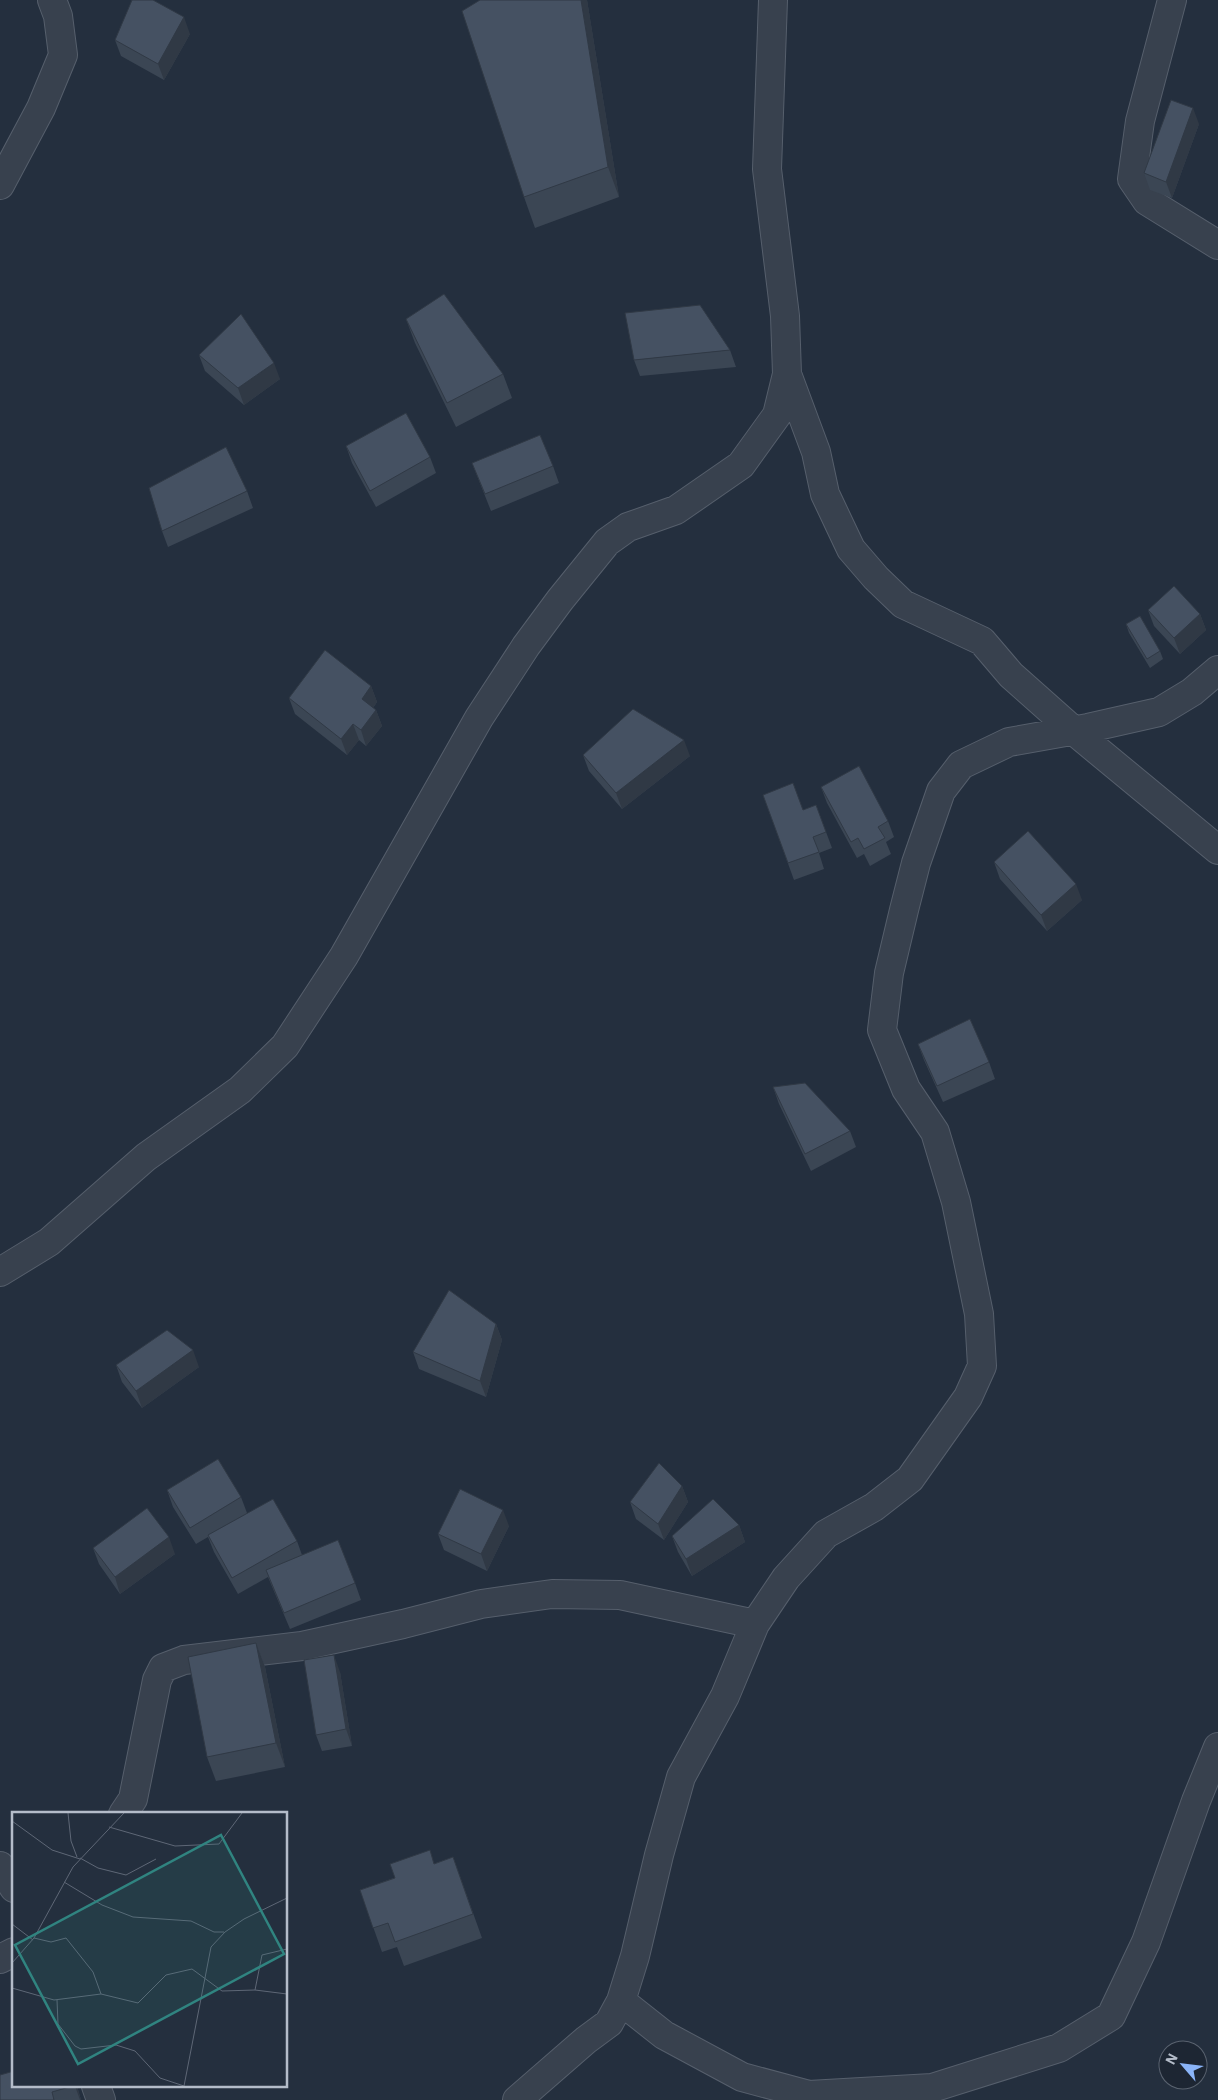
<svg xmlns="http://www.w3.org/2000/svg" width="1218" height="2100" viewBox="0 0 1218 2100" font-family="'IBM Plex Sans',sans-serif">
<style>
.lines{fill:none;stroke-linecap:round;stroke-linejoin:round}
.minor-casing{stroke:#565f6c;stroke-width:30}
.minor{stroke:#38414e;stroke-width:28}
.wall{fill:#3b4654}
.shaded-wall{fill:#303945}
.building{fill:#455162;stroke:#303945}
.inset-road{fill:none;stroke:#5e6776;stroke-width:1}
.view{fill:#308480;fill-opacity:0.15;stroke:#308480;stroke-width:2.5}
.inset-edge{fill:none;stroke:#b4bcc9;stroke-width:2.5}
</style>
<rect width="100%" height="100%" fill="#242f3e"/>
<g class="lines">
<defs>
<path id="minor" d="M1172,0L1140,121L1132,179L1147,201L1218,245
M0,185L41,108L63,55L58,16L52,0
M787,374L816,452L825,494L851,549L876,578L903,604L982,641L1011,675L1074,731L1218,850
M0,1272L49,1242L146,1157L240,1090L285,1046L344,956L479,718L526,646L560,600L607,542L628,527L676,510L741,465L777,415L787,374L785,316L767,169L773,0
M123,1814L133,1799L157,1680L163,1668L184,1660L302,1646L403,1624L481,1604L552,1594L620,1595L755,1624
M0,1866L14,1888
M0,1959L14,1952
M621,2001L664,2035L742,2077L809,2095L932,2088L1059,2048L1111,2016L1146,1942L1196,1801L1218,1747
M96,2086L101,2100
M517,2100L586,2040L609,2023L621,2001L635,1956L659,1855L681,1777L725,1696L755,1624L786,1578L826,1534L874,1507L910,1479L968,1397L982,1366L979,1314L956,1202L935,1132L906,1089L882,1030L889,973L904,910L916,863L941,791L961,765L1009,742L1088,728L1159,712L1192,692L1218,670"/>
</defs>
<use href="#minor" class="minor-casing"/>
<use href="#minor" class="minor"/>
</g>
<path class="wall" d="M480,0H587L619,197L535,228L524,197Z
M190,34L164,80L121,56L115,40Z
M1199,124L1172,198L1150,190L1144,173Z
M406,319L503,374L512,398L456,427L415,343Z
M730,350L736,367L640,376L634,360Z
M199,355L280,379L244,405L205,371Z
M346,446L430,457L436,473L376,507L352,463Z
M472,463L553,466L559,483L491,511Z
M247,491L253,508L168,547L162,531Z
M1148,610L1200,614L1206,630L1180,654L1154,626Z
M1126,624L1160,651L1163,659L1150,668L1129,633Z
M371,686L377,702L373,708L376,710L382,726L366,746L359,740L347,755L295,714L289,698Z
M583,755L690,756L622,809L589,771Z
M821,787L888,821L894,837L886,842L891,854L870,866L864,854L857,858L827,803Z
M763,795L803,810L816,805L832,848L819,853L824,869L794,880Z
M994,862L1082,900L1047,931L1000,879Z
M918,1044L989,1062L995,1079L943,1102L924,1060Z
M773,1087L850,1131L856,1147L811,1171L779,1104Z
M496,1324L502,1340L486,1397L419,1369L413,1352Z
M116,1365L199,1367L142,1408L122,1382Z
M682,1486L688,1502L664,1540L636,1519L630,1502Z
M167,1490L241,1497L247,1513L297,1541L302,1555L355,1583L361,1600L290,1629L268,1577L238,1594L214,1552L208,1537L196,1544L173,1507Z
M739,1525L745,1542L692,1576L678,1552L672,1536Z
M509,1526L487,1571L444,1550L438,1534Z
M93,1548L175,1554L120,1594L99,1564Z
M256,1643L265,1667L285,1767L216,1781L207,1757Z
M340,1672L352,1746L322,1751L316,1735Z
M453,1857L482,1938L404,1966L397,1947L382,1952L360,1890Z
M14,2086H77L81,2100H0Z"/>
<path class="shaded-wall" d="M581,0H587L619,197L608,167Z
M184,17L190,34L164,80L158,64Z
M1193,108L1199,124L1172,198L1166,182Z
M274,363L280,379L244,405L238,388Z
M1200,614L1206,630L1180,654L1174,638Z
M371,686L377,702L368,715L362,699Z
M376,710L382,726L366,746L361,730Z
M353,724L359,740L347,755L341,739Z
M684,740L690,756L622,809L616,793Z
M1076,884L1082,900L1047,931L1041,915Z
M496,1324L502,1340L486,1397L480,1381Z
M193,1350L199,1367L142,1408L136,1391Z
M682,1486L688,1502L664,1540L658,1524Z
M503,1510L509,1526L487,1571L481,1554Z
M739,1525L745,1542L692,1576L686,1559Z
M169,1537L175,1554L120,1594L115,1577Z
M256,1643L265,1667L285,1767L276,1743Z
M334,1655L340,1672L352,1746L346,1729Z
M75,2086H77L81,2100H80Z"/>
<path class="building" d="M132,0H153L184,17L158,64L115,40Z
M480,0H581L608,167L524,197L462,11Z
M1171,100L1193,108L1166,182L1144,173Z
M444,294L503,374L447,403L406,319Z
M700,305L730,350L634,360L625,313Z
M241,314L274,363L238,388L199,355Z
M406,413L430,457L370,491L346,446Z
M540,435L553,466L485,494L472,463Z
M226,447L247,491L162,531L149,488Z
M1174,586L1200,614L1174,638L1148,610Z
M1140,616L1160,651L1147,659L1126,624Z
M325,650L371,686L362,699L376,710L361,730L353,724L341,739L289,698Z
M633,709L684,740L616,793L583,755Z
M859,766L888,821L878,827L885,838L864,849L858,838L851,842L821,787Z
M793,783L803,810L816,805L826,832L813,837L819,852L788,863L763,795Z
M1028,831L1076,884L1041,915L994,862Z
M970,1019L989,1062L937,1086L918,1044Z
M805,1083L850,1131L805,1154L773,1087Z
M449,1290L496,1324L480,1381L413,1352Z
M167,1330L193,1350L136,1391L116,1365Z
M218,1459L241,1497L190,1528L167,1490Z
M659,1463L682,1486L658,1524L630,1502Z
M460,1489L503,1510L481,1554L438,1534Z
M273,1499L297,1541L232,1578L208,1535Z
M713,1499L739,1525L686,1559L672,1536Z
M147,1508L169,1537L115,1577L93,1548Z
M338,1540L355,1583L284,1613L266,1570Z
M256,1643L276,1743L207,1757L188,1657Z
M334,1655L346,1729L316,1735L304,1660Z
M430,1850L434,1864L453,1857L473,1914L395,1942L388,1923L373,1928L360,1890L395,1878L390,1864Z
M14,2071V2086H73L52,2092L54,2100H0V2075Z"/>
<g transform="translate(12 1812)">
<rect width="275" height="275" fill="#242f3e"/>
<path class="inset-road" d="M56,1L59,29L65,45M0,9L40,38L68,47M97,15L163,34L207,32L230,1M68,46L86,56L114,63L144,47M52,70L90,93L121,105L179,109L202,120H212M0,112L21,128M22,126L39,130L54,126L81,160L89,182M0,151L22,126L61,55L112,1M0,176L42,188L89,182L126,191L154,163L180,157L210,179L243,178L275,182M243,178L250,143L275,137M45,188L46,212L63,234L69,237L104,233L123,239L148,266L172,274M172,274L199,135L213,120L232,107L275,86"/>
<path class="view" d="M209,23L272,142L66,252L3,133Z"/>
<rect width="275" height="275" class="inset-edge"/>
</g>
<g transform="translate(1183 2065) rotate(298)"><circle r="24" fill="#1d2633" stroke="#59626f"/>
<path d="M0-4L9 19L0 12L-9 19Z" fill="#8ab4f8"/>
<text y="-8" font-size="14" font-weight="bold" text-anchor="middle" fill="#b4bcc9">N</text>
</g>
</svg>
